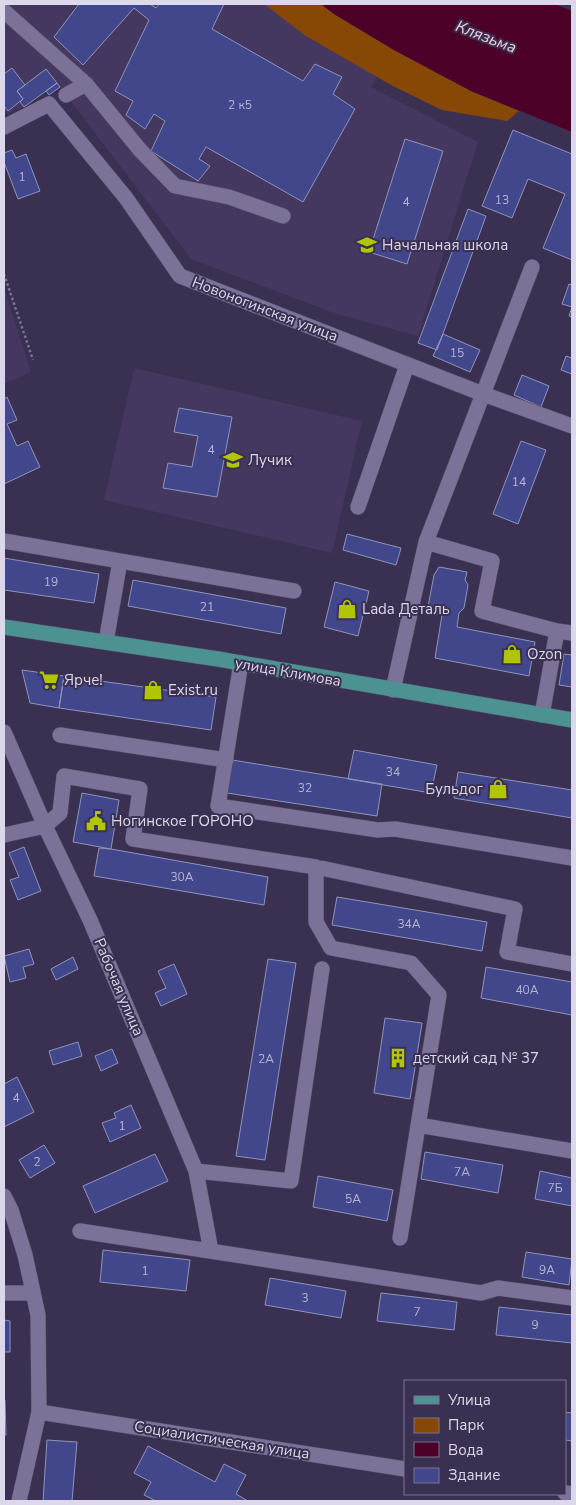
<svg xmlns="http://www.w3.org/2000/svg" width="576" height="1505" viewBox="0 0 576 1505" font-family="'Nunito Sans',sans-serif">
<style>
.built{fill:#453860}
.green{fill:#874805}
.water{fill:#4d0027}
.building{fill:#42478b;stroke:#8e94bb}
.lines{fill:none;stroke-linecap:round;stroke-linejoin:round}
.minor-casing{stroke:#564d68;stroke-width:16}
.major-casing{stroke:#564d68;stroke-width:16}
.path{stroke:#7b728f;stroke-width:2.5;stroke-dasharray:2.5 2.5;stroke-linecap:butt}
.minor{stroke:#7c7197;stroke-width:15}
.major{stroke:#4c9293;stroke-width:15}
.labels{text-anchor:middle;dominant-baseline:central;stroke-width:4;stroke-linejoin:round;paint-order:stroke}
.number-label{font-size:12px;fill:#b6b3d4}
.poi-label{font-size:15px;fill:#ddd7ec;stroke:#3a3051;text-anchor:start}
.street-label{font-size:15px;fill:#ddd7ec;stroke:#3a3051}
.water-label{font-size:16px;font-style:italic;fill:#fbccda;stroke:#3a3051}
</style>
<rect width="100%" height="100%" fill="#3a3051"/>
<path class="built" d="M4,4H303L388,56L371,87L478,142L418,336L337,314L191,259L57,83L24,107L4,115Z
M4,288L31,372L4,384Z
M134,368L362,421L332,553L104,500Z"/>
<path class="green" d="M264,4H321L334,14L394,50L471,91L519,111L507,121L442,110L391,85L306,36Z"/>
<path class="water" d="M321,4H554L572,11V132L471,91L394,50L334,14Z"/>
<path class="building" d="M79,4H150L156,8L159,4H224L212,29L303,81L315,64L342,77L333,94L355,109L303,202L206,147L199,159L210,166L198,181L151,151L165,121L154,114L145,129L126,115L133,101L115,91L149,20L134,8L83,65L54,37Z
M12,68L25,85L17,91L23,99L8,111L4,106V74Z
M46,69L57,83L24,107L20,102L23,99L17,91Z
M57,83L60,87L49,95L46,91Z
M513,130L572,154V260L543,248L565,194L528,179L512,218L482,206Z
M405,139L443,151L407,264L369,252Z
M12,150L16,158L26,154L40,191L18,199L4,162V153Z
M468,209L486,216L437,350L418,343Z
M569,284L572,285V317L569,316L572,307L562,304Z
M443,334L480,350L470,372L433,356Z
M566,356L572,358V374L561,370Z
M522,375L549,386L541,407L514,395Z
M7,397L17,420L7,424L17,446L28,441L40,467L4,484V399Z
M179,408L232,417L217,497L163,488L168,463L192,467L198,436L174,432Z
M521,441L546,450L518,524L493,514Z
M347,534L401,548L396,565L343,550Z
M4,558L99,574L94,603L4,590Z
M439,567L467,572L465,580L468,585L464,608L459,613L457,627L535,642L529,676L435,658L442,615L427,612L434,575Z
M133,580L286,608L281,634L128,606Z
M335,582L369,591L358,636L324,627Z
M564,654L572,655V687L559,685Z
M22,670L64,676L59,708L30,703Z
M64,676L216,697L211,730L59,708Z
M354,750L437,765L431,793L348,779Z
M232,760L382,784L377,816L227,793Z
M458,772L572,790V818L454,798Z
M82,793L119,800L111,849L73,842Z
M24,847L41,891L18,900L10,880L19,877L9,853Z
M99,848L111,849L268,877L264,905L94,876Z
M337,897L487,922L482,951L332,925Z
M29,949L34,964L23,967L26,978L10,982L4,956Z
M73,957L78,969L56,980L51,969Z
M268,959L296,963L265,1160L236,1156Z
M174,964L187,994L161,1006L155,993L166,988L158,971Z
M486,967L572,982V1015L481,998Z
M385,1018L422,1023L410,1099L374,1093Z
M78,1042L82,1056L53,1065L49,1051Z
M112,1049L118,1063L101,1071L95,1056Z
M17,1077L34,1112L4,1127V1084Z
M131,1105L141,1128L110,1142L102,1123L116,1118L114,1113Z
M44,1145L55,1163L30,1178L19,1160Z
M425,1152L503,1165L498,1193L421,1179Z
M155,1154L168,1181L95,1213L83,1186Z
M540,1171L572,1178V1206L535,1199Z
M318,1176L393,1190L387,1221L313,1207Z
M103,1250L190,1260L186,1291L100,1282Z
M526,1252L572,1259L569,1285L522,1277Z
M270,1278L346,1291L341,1318L265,1305Z
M381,1293L457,1302L454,1330L377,1321Z
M499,1307L572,1315V1343L496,1335Z
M4,1320L10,1321V1352H4Z
M4,1400H5L6,1435H4Z
M565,1412L572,1413V1441L565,1440Z
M47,1440L77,1442L72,1501H43Z
M148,1446L215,1482L224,1464L246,1475L236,1494L248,1501H156L144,1495L151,1482L134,1473Z"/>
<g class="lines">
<defs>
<path id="minor" d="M4,11L86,84
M66,95L86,84L140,150L175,186L229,197L283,216
M4,127L49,104L126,198L180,276L483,394L572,426
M358,507L407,365
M4,541L294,591
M426,542L532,267
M106,642L120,561
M241,663L218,806L378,830L395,829L572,858
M393,690L426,542L492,561L482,611L557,631
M542,715L557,631L572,633
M4,732L45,826L90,920L196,1171L211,1251
M60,735L226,760
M4,835L45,826L60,813L64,776L140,789L133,839L316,867L515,909L507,952L572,964
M316,867V922L331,948L411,963L439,995L400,1238
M418,1125L572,1151
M196,1171L291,1181L322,969
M4,1196L11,1210L25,1255L38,1315L39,1412L19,1501
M80,1231L481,1293L498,1288L572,1298
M4,1293H33
M39,1412L405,1469
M565,1493L572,1494"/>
<path id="major" d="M4,627L218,659L572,720"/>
</defs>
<use href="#minor" class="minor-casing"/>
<use href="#major" class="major-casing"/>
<path class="path" d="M4,274L33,360"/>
<use href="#minor" class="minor"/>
<use href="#major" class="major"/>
</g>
<defs>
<symbol id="school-bare" viewBox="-9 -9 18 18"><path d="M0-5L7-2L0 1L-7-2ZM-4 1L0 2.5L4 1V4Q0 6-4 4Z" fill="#afc506" stroke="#3a3051" stroke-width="2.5" paint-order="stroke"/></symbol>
<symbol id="shop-bare" viewBox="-9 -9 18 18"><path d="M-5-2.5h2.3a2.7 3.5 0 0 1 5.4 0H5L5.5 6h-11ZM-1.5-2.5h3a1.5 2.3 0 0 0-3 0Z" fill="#afc506" stroke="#3a3051" stroke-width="2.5" paint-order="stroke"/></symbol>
<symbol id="supermarket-bare" viewBox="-9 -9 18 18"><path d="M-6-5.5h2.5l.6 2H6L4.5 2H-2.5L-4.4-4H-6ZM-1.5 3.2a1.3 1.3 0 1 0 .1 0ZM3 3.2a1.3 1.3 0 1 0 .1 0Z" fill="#afc506" stroke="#3a3051" stroke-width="2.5" paint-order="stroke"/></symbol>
<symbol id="civic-bare" viewBox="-9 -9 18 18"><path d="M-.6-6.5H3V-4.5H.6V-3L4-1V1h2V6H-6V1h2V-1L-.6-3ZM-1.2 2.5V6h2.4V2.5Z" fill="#afc506" stroke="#3a3051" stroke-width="2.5" paint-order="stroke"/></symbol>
<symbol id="building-bare" viewBox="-9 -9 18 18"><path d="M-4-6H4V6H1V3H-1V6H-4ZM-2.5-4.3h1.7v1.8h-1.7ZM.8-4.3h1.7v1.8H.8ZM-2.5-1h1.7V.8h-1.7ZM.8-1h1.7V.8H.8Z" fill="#afc506" stroke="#3a3051" stroke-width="2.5" paint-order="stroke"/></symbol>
</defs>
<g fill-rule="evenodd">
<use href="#school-bare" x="353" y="231" width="28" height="28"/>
<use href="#school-bare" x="219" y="446" width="28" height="28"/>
<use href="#shop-bare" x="333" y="595" width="28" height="28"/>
<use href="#shop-bare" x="498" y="640" width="28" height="28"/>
<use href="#supermarket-bare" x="35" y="666" width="28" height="28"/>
<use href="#shop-bare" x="139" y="676" width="28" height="28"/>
<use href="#shop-bare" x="484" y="775" width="28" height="28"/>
<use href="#civic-bare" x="82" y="807" width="28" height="28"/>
<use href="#building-bare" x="384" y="1044" width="28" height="28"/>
</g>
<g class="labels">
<g class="number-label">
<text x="240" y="105">2 к5</text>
<text x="22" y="177">1</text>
<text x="502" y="200">13</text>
<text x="406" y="202">4</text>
<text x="457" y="353">15</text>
<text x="211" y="450">4</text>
<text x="519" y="482">14</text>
<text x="51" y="582">19</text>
<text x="207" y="607">21</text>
<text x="393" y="772">34</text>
<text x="305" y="788">32</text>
<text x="182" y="877">30А</text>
<text x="409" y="924">34А</text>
<text x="527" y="990">40А</text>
<text x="266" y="1059">2А</text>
<text x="16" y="1098">4</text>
<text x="122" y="1126">1</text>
<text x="37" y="1162">2</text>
<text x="462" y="1172">7А</text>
<text x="555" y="1188">7Б</text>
<text x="353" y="1199">5А</text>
<text x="547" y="1270">9А</text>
<text x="145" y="1271">1</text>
<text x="305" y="1298">3</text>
<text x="417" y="1312">7</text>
<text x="535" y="1325">9</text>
</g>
<g class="poi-label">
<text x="382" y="245">Начальная школа</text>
<text x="248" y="460">Лучик</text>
<text x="362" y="609">Lada Деталь</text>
<text x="527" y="654">Ozon</text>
<text x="64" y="680">Ярче!</text>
<text x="168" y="690">Exist.ru</text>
<text x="483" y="789" text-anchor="end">Бульдог</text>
<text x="111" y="821">Ногинское ГОРОНО</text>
<text x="413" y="1058">детский сад № 37</text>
</g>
<g class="street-label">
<text transform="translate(265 309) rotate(21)">Новоногинская улица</text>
<text transform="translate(288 672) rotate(10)">улица Климова</text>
<text transform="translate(119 987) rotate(67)">Рабочая улица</text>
<text transform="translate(222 1440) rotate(9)">Социалистическая улица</text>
</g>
<g class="water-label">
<text transform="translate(486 37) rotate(21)">Клязьма</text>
</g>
</g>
<rect width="576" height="1505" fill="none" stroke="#ddd7ec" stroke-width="10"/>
<rect x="404" y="1380" width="162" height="115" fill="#3a3051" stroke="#7b738f"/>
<rect x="414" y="1396" width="25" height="8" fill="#4c9293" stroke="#7b738f"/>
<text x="448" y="1405" font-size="15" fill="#ddd7ec">Улица</text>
<rect x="414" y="1418" width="25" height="15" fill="#874805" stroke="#7b738f"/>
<text x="448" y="1430" font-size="15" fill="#ddd7ec">Парк</text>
<rect x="414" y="1442" width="25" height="15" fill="#4d0027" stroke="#7b738f"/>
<text x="448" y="1455" font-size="15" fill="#ddd7ec">Вода</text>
<rect x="414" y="1468" width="25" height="15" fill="#42478b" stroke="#7b738f"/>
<text x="448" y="1480" font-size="15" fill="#ddd7ec">Здание</text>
</svg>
